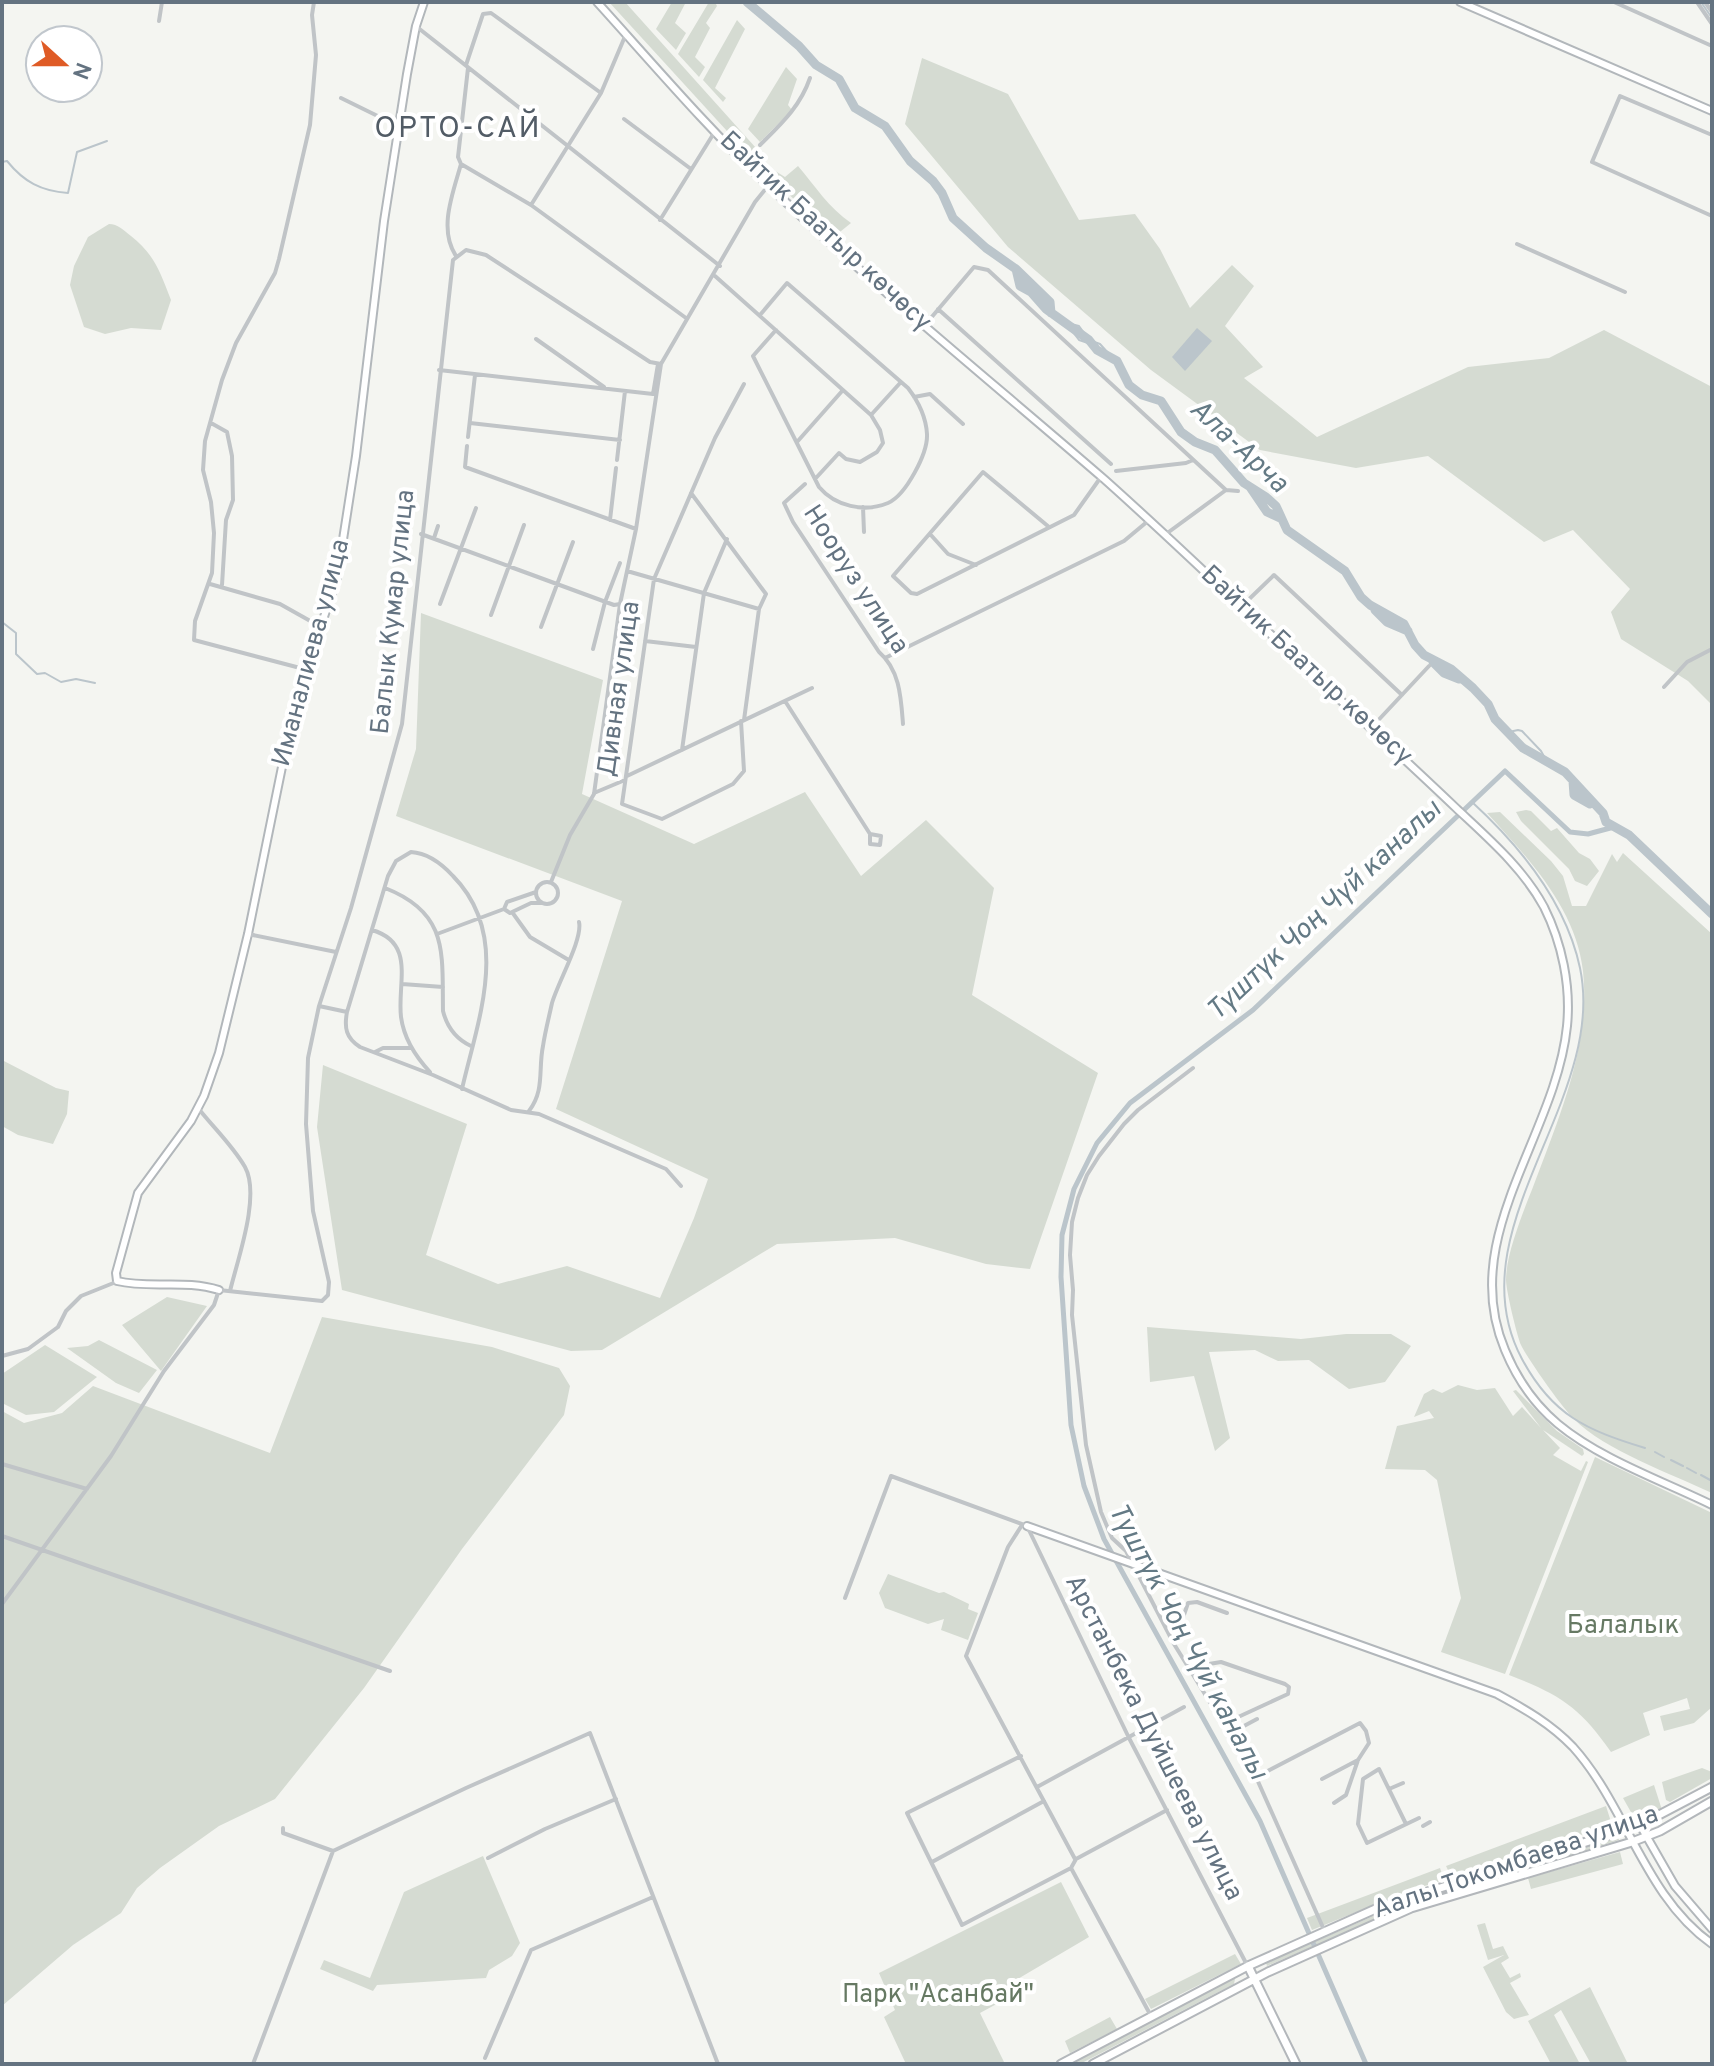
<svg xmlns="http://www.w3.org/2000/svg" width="1714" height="2066" viewBox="0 0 1714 2066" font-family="Overpass,sans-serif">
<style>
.green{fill:#d5dbd2}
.water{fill:#bbc5cb}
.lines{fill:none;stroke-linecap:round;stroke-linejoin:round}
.stream{stroke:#bbc5cb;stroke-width:2}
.canal{stroke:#bbc5cb;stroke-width:5}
.river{stroke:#bbc5cb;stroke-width:9}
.secondary-casing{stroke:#b2b7bb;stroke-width:10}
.primary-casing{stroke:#b3b7bb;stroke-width:11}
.street{stroke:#c0c4c7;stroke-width:4}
.secondary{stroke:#fff;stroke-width:6}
.primary{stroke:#fff;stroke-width:7}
.labels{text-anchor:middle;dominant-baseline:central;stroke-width:8;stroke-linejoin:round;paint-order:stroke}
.street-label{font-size:26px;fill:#647381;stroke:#fff}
.park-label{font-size:26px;fill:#667963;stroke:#fff}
.water-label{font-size:28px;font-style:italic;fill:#647a85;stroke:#fff}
.quarter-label{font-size:30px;letter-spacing:2px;fill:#525c66;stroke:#fff}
</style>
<rect width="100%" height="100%" fill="#f4f5f1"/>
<path class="green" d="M609,2H625L756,148L748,154Z
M672,2H686L675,23L686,33L676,50L656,29Z
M709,2H715L717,6L706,23L710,28L695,57L705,67L699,77L678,54Z
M737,20L745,29L715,88L726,98L723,102L703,80Z
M922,58L1008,94L1079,220L1135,214L1160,249L1190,308L1232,265L1254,286L1225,326L1263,367L1244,378L1317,437L1468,367L1549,358L1604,330L1712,387V705L1688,681L1621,639L1611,612L1630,589L1573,530L1544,542L1428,456L1356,468L1260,450L1151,370L1008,247L905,124Z
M786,67L797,79L788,105L792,110L760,142L748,129Z
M798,166C815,186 829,208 851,223L835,236L766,174L772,169L785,177Z
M109,224C118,224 123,230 131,236C155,255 160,272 171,300L161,330L131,328L105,334L84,327L70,285L74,266L88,237Z
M421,613L603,680L582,794L694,844L805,792L861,876L926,820L994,888L972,995L1098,1073L1030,1269L986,1264L895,1238L777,1244L602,1350L571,1351L342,1290L317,1127L323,1065L467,1124L426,1255L498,1284L567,1266L660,1298L694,1218L708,1179L556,1109L622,901L396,816L416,749Z
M1526,810L1531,811L1551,831L1557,828L1579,853L1590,859L1599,871L1587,886L1575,881L1569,869L1521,821L1516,812Z
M1500,812L1551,861L1563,876L1572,906H1586L1612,854L1617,862L1623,853L1712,934V1493C1672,1474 1604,1450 1574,1419C1563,1409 1527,1358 1521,1345C1517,1336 1506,1290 1506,1280C1506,1254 1523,1212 1533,1187C1558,1120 1591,1045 1583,971C1576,908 1527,857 1487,813Z
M2,1060L56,1088L69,1091L67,1114L53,1144L18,1135L2,1126Z
M167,1297L207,1306L161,1371L122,1325Z
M322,1317L492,1347L559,1368L570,1386L564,1415L462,1549L364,1688L275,1799L219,1826L160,1868L137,1888L121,1913L73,1945L2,2006V1411L24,1423L62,1413L93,1386L270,1453Z
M1147,1327L1301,1339L1346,1334H1391L1411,1346L1385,1382L1349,1389L1309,1360L1278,1361L1255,1350L1209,1352L1230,1438L1215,1451L1194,1376L1150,1382Z
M99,1340L157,1370L139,1393L116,1383L67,1348L88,1346Z
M45,1345L97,1377L54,1412L26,1415L2,1403V1374Z
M1458,1385L1477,1390L1495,1388L1513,1416L1522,1407L1541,1428L1513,1391L1516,1390L1557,1431L1583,1449L1584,1454L1582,1456L1543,1430L1560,1448L1553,1455L1581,1471L1586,1461L1588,1462L1505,1674L1441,1652L1461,1598L1437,1480L1425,1470L1385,1469L1397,1426L1434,1418L1429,1411L1414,1417L1424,1394L1433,1389L1442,1393Z
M1595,1457L1712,1513V1707L1694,1723L1664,1731L1660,1716L1690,1709L1687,1698L1643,1713L1650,1735L1611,1752C1580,1707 1559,1694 1509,1675Z
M888,1574L939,1593L944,1592L969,1604L968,1609L978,1613L968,1640L941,1630L944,1619L928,1624L885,1608L879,1593Z
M1702,1768L1712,1772V1778L1670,1802L1666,1800L1662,1782Z
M1654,1785L1662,1810L1636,1821L1623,1798Z
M1606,1806L1612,1825L1451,1876L1446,1866Z
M1618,1836L1619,1840L1410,1905L1267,1966L1266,1963L1410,1900Z
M1620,1852L1623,1864L1531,1889L1528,1878Z
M483,1856L520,1943L512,1956L489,1970L486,1978L377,1985L373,1991L320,1969L324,1960L370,1978L404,1892Z
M1440,1868L1444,1880L1408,1891L1312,1930L1307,1918Z
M1061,1882L1089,1937L1011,1983L1015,1994L980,2013L1005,2064H906L884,2017L895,2010L879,1973Z
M1485,1923L1493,1949L1503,1946L1509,1958L1501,1963L1510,1978L1520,1973L1521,1977L1510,1983L1529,2015L1514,2019L1506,2012L1483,1967L1504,1955L1488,1960L1477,1925Z
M1235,1954L1241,1964L1151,2009L1145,1999Z
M1232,1977L1235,1979L1234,1984L1226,1988L1080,2064H1068Z
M1590,1987L1628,2064H1591L1561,2010L1554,2015L1580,2064H1551L1528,2021Z
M1110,2017L1117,2029L1070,2053L1065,2041Z"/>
<path class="water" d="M1197,328L1212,341L1185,371L1172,357Z"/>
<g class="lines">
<path class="stream" d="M1701,2L1712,18
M2,162L7,161C24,182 41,191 68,193L77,152L107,141
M1063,322L1079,326L1089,340L1100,344L1110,355
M1069,327L1079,340L1091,344
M1257,497L1273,503
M2,622L16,633V654L37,674L45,673L61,682L76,679L95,683
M1509,732L1518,730L1522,731L1541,751L1546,760
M1472,802C1521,847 1566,902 1580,968C1608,1101 1453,1230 1522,1359C1552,1415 1586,1430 1645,1448
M1655,1452L1664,1457
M1671,1460L1683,1466
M1687,1468L1696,1473
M1701,1475L1712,1481"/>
<path class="canal" d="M1366,2064L1260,1821L1104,1539L1084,1486L1071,1425L1061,1277L1062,1235L1074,1189L1097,1143L1130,1103L1253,1010L1505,771L1570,832L1588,834L1614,827"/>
<path class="river" d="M747,2L799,46L816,65L839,79L855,108L885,126L910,161L933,181L942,193L953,218L986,248L1016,269L1020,286L1031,292L1046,309L1089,340L1097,350L1117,361L1129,385L1142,395L1161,401L1181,432L1195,442L1215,450L1244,483L1266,497L1276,506L1287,530L1345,571L1361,597L1370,605L1404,624L1415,645L1424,655L1451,669L1473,688L1488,704L1495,719L1523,748L1565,772L1603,813L1606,822L1629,835L1712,914
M1016,269L1050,302L1051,313
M1250,487L1267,512L1282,519
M1375,610L1387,622L1408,631
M1433,662L1444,673L1459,679
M1573,781L1574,795L1590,804"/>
<defs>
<path id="secondary" d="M597,2C654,65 710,131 772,189C878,290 993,383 1104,479C1178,545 1249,614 1321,682C1366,724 1411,765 1456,808C1488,838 1523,868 1544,907C1562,943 1571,986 1567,1026C1556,1136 1457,1237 1505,1350C1517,1379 1534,1404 1558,1424C1600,1459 1663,1481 1712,1505
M1460,2L1712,111
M219,1290C185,1279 151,1289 117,1281L116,1273L138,1193L191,1121L204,1096L219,1053L248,934L295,703L337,578L356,456L384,221L407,74L416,26L424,2
M1027,1526L1497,1694C1525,1709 1551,1724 1573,1747C1627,1807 1644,1896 1712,1944
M1640,1825L1675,1886L1712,1929"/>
<path id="primary" d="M1248,1966L1296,2064
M1061,2064L1248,1966L1380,1907L1640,1825L1712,1787
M1093,2064L1268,1972L1411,1908L1632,1842L1660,1831L1712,1801"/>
</defs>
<use href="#secondary" class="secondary-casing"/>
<use href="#primary" class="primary-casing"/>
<path class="street" d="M1614,2L1712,46
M1697,2L1712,24
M1705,2L1712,12
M159,21L162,2
M417,27L720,266
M466,65L483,14L491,13L601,93
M341,98L398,126
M624,119L691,169
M1712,135L1620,96L1592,162L1712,216
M760,145C781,124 800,107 810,78
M461,164L531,205L686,318
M531,205L601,93L626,34
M660,220L714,133
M1517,244L1625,292
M456,256C438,229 453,193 461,164L458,157L468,68
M715,276L871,415L880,430L883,443L877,452L860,462L846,459L839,453L815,479
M938,309L1111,464
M760,315L787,283L908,388C918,401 926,417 927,434C928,453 906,495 888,503C864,513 835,506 819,487L753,356L776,330
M925,325L974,267L988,270L1226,490
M536,339L604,387
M439,370L653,394L658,364
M914,397L930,394L963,424
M871,415L901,382
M211,423L227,432L232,456L233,500L226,520L222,585
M470,423L620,440
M468,437L475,375
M797,442L843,390
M467,446L465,467L636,529
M617,460L625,391
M1116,471L1186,463L1193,460
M805,484L784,503L793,522L879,652C900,670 901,698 903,724
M691,493L766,594L759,609L744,720
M863,507L864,532
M610,520L616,468
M1049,527L983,472L893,576L911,593L917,594L1074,515L1101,477
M421,534L614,605L620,604
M930,534L948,554L976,565
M1166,534L1226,490L1238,491
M434,538L438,526
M627,571L759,609
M210,584L280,604L321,627
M440,604L476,508
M1242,606L1274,575L1402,695
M491,615L524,525
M541,627L573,542
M645,641L696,647
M593,649L605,602L620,563
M885,658L1124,541L1148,521
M304,669L194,640L195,621L212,573L214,533L211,502L203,470L205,441L222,380L236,343L275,273L279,259L310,125L316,55L312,15L314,2
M1664,687L1687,662L1712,649
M785,701L870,834V844L880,845L881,836L870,834
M741,721L744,771L733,784L662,819L622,804L654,579L715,438L744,384
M1371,728L1429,666
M682,750L704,593L727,539
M627,776L812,688
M594,793L625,780
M536 893a11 11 0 1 1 22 0a11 11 0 1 1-22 0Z
M551,882L570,835L594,794L620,604L636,529L661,364
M385,888C449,913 442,953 443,1011C447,1027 456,1039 471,1046
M536,892L507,902L504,909L510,913L531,903H542
M512,912L530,937L567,959
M372,930C416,943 397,983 401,1017C404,1039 415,1056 430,1072
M248,934L336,952
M437,934L504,909
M402,984L443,987
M319,1006L347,1012
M375,1052L383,1048H411
M1193,1068L1138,1110L1124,1124L1099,1156L1087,1175L1078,1198L1072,1222L1070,1255L1073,1290L1072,1315L1086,1445L1101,1512L1112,1538L1126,1551L1174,1644L1256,1777L1325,1932
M462,1089C478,1019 512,936 453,876C442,864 428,853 411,852L396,861L388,876L347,1012C344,1028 346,1038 360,1047L433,1075L511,1110L539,1114L666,1169L681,1186
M198,1108C213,1127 233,1146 245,1167C261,1196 237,1261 230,1291
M529,1111C545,1090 538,1070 543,1046C545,1032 549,1017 552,1003C558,982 583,939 579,922
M2,1356L28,1349L58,1327L66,1311L81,1296L116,1282
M2,1464L87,1489
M1022,1525L1008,1547L966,1656L1075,1859
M2,1536L390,1671
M845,1598L891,1476L1027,1526L1129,1738L1247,1965
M2,1604L111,1456L164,1371L214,1305L219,1290L322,1301L328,1295L329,1282L313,1211L306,1124L308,1058L319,1006L351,908L402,724L453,260L466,250L486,255L650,362L661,364L755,202L768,186
M1174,1644L1188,1603L1197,1602L1227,1613
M1191,1673L1209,1664L1221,1662L1285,1684L1289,1687L1288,1694L1223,1724
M1229,1734L1257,1719
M1021,1756L907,1813L962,1925L1071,1868L1076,1859L1167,1810
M1256,1777L1360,1723L1366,1731L1369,1743L1358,1760L1346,1795L1334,1803
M1322,1779L1358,1760
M1037,1787L1184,1707
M1389,1789L1403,1783
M1406,1824L1379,1769L1363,1779L1358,1824L1367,1843L1419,1818
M1423,1826L1430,1822
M333,1851L466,1788L590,1733L718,2064
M488,1858L545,1829L616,1799
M932,1862L1044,1801
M1071,1868L1151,2016
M485,2058L531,1950L653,1897
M253,2064L333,1851L283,1833V1828"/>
<use href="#secondary" class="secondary"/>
<use href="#primary" class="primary"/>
</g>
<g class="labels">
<g class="street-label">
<text transform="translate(825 232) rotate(43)">Байтик Баатыр көчөсү</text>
<text transform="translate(855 580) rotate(57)">Нооруз улица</text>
<text transform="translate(394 612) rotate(-84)">Балык Кумар улица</text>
<text transform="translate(312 653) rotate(-75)">Иманалиева улица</text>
<text transform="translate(1306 666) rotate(43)">Байтик Баатыр көчөсү</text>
<text transform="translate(620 689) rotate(-82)">Дивная улица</text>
<text transform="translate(1153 1738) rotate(63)">Арстанбека Дуйшеева улица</text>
<text transform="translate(1516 1863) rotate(-19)">Аалы Токомбаева улица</text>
</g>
<g class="park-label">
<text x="1623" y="1626">Балалык</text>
<text x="938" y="1995">Парк "Асанбай"</text>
</g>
<g class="water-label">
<text transform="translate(1238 447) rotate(43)">Ала-Арча</text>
<text transform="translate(1325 911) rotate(-43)">Түштүк Чоң Чүй каналы</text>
<text transform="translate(1187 1642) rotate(62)">Түштүк Чоң Чүй каналы</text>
</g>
<g class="quarter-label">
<text x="458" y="129">ОРТО-САЙ</text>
</g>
</g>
<rect width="1714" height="2066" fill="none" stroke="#647381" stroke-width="8"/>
<g transform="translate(64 64) rotate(111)"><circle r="38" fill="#ffffff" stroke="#c1c7cd" stroke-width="2"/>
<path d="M0-6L14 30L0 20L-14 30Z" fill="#df5b26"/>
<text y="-12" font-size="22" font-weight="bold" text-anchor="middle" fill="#647381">N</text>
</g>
</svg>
